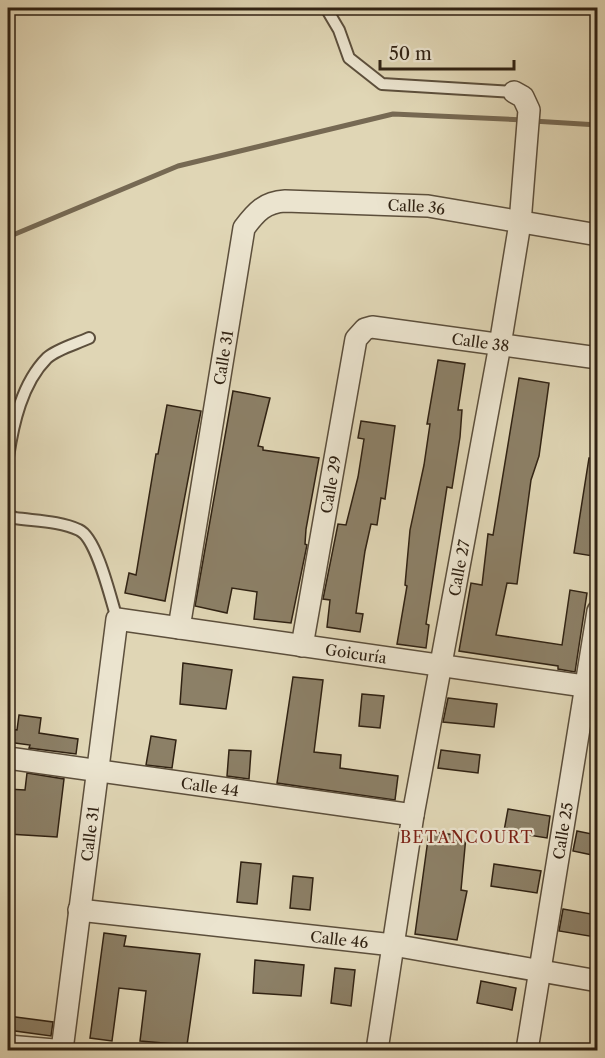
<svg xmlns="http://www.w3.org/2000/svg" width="605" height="1058" viewBox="0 0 605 1058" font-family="'Libre Caslon Text',serif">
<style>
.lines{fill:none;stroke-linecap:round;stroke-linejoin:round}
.stream{stroke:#766953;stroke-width:5}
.building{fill:#8c8067;stroke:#302213;stroke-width:1.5}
.service-casing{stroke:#5c4f3c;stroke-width:14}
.minor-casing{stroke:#5c4f3c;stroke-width:24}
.service{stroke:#ebe4cf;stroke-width:10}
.minor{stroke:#ebe4cf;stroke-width:21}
.labels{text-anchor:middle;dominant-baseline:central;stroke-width:4.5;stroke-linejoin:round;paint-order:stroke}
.street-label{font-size:15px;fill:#302213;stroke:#ebe4cf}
.neighbourhood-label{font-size:16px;letter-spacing:1.5px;fill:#7a1f14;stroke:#ebe4cf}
</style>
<rect width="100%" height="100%" fill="#e0d6b5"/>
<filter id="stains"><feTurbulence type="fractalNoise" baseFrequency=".00333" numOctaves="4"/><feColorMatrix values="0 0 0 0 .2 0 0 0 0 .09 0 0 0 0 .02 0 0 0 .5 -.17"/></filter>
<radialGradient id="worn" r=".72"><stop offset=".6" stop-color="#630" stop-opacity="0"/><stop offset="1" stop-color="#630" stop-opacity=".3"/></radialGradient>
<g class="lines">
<path class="stream" d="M533,121L598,125
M8,237L178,166L393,114L524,120"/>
</g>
<path class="building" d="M438,360L465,364L458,410H462L460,437L452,488L447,487L426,624L429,625L426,648L397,644L407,586L405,585L410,530L424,465L430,424H427Z
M519,378L549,383L539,456L531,480L517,584L507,583L496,635L562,645L570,590L587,593L575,672L558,669V666L459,651L471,583L482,585L488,534L493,535Z
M233,391L270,398L258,446L263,447V450L319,458L306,529L305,544L307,545L291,623L254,619L257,592L232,588L227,613L195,606Z
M167,405L201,411L165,601L125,593L129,573L136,575L156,454H158Z
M361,421L395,426L385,499L381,498L377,525L371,524L365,551L356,613L363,614L360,632L327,627L330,600L323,599L338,524L346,525L358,477L364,439L358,438Z
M589,458L597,459V530L593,556L574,553Z
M183,663L232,670L226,709L180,704Z
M293,677L323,680L314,752L341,755L340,768L398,776L395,800L277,783Z
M362,694L384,696L380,728L359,726Z
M448,698L497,704L494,727L443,722Z
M19,715L41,718L39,733L78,739L76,754L29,748L30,745L8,742V729L17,730Z
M151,736L176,740L172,768L146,765Z
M229,750L251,751L249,779L227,776Z
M441,750L480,755L478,773L438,768Z
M27,773L64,779L57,837L8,834V789L25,790Z
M508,809L550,816L547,838L504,831Z
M577,831L597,835V856L573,851Z
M429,832L466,836L461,890L467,891L457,940L415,934Z
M241,862L261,864L257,904L237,902Z
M494,864L541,871L537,893L491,886Z
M293,876L313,878L310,910L290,908Z
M563,909L597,915L595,937L559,931Z
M104,933L126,936L124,946L200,954L187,1045L140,1041L146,991L119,988L112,1041L90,1038Z
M255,960L304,965L301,996L253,993Z
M335,968L355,970L351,1006L331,1003Z
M481,981L516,988L512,1010L477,1003Z
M8,1016L53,1022L51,1036L8,1030Z"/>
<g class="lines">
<defs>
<path id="service" d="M326,8L339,30L349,58L382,84L514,92
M8,457C13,424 22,383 47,358C57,349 76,344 89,338
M8,515L15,518C36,521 60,521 79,530C97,538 111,600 117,619"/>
<g id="minor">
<path id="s1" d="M179,628L244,228C256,212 265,202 285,201L428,206L598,235"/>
<path id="s2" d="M302,646L356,339L365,329L372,327L598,358"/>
<path id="s3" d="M8,758L413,815"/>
<path id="s4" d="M79,910L393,945L598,981"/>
<path d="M8,1046L54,1050"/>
<path id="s5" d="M62,1050L117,619L598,688"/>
<path id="s6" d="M377,1050L413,815L500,345L520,223L529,110L523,97L514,92"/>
<path id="s7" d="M527,1050L598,611"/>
</g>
</defs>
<use href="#service" class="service-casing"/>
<use href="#minor" class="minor-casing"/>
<use href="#service" class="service"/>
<use href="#minor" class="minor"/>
</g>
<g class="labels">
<g class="street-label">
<text stroke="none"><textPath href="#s1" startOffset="588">Calle 36</textPath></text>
<text stroke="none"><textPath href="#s2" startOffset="442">Calle 38</textPath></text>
<text stroke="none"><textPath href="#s1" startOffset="274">Calle 31</textPath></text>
<text stroke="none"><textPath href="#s2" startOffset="164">Calle 29</textPath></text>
<text stroke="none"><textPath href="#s6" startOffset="489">Calle 27</textPath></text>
<text stroke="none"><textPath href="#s5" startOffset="676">Goicuría</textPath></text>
<text stroke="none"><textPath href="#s3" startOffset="204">Calle 44</textPath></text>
<text stroke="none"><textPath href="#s7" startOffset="222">Calle 25</textPath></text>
<text stroke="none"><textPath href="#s5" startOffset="218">Calle 31</textPath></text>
<text stroke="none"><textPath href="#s4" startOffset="262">Calle 46</textPath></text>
</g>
<g class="neighbourhood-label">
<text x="467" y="837">BETANCOURT</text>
</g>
</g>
<rect width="605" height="1058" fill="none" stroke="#e0d6b5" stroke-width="30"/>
<rect x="9" y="9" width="587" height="1040" fill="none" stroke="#302213" stroke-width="3"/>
<rect x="15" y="15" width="575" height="1028" fill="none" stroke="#302213" stroke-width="1.5"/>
<path d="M380 60v9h134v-9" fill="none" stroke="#302213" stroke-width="3"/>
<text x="389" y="60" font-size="18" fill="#302213" stroke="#ebe4cf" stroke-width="4.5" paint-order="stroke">50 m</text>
<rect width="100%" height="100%" filter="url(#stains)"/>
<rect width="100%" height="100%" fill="url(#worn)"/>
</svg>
